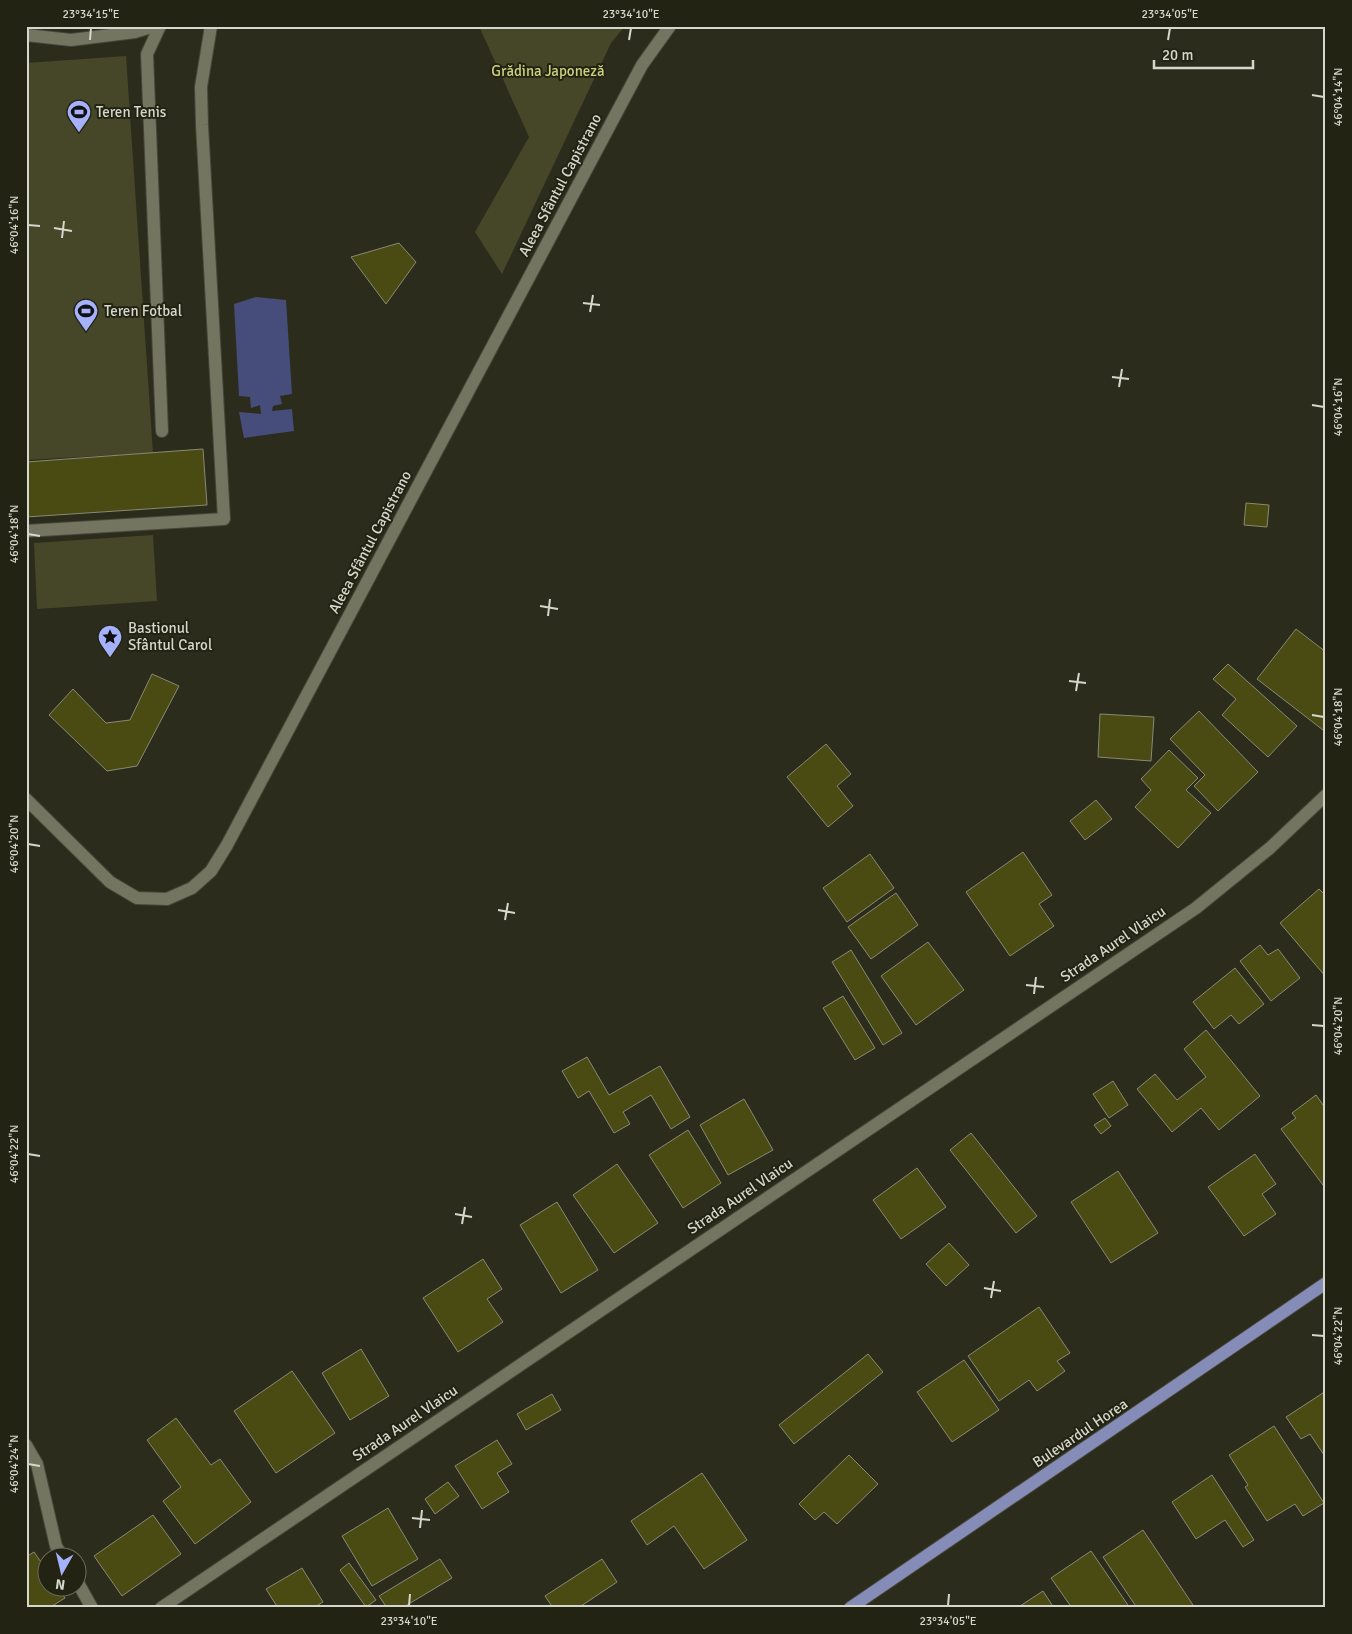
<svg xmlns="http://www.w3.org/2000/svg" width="1352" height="1634" viewBox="0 0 1352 1634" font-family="Signika,sans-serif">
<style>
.green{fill:#464728}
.water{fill:#474d7b}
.building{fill:#494b12;stroke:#888a76}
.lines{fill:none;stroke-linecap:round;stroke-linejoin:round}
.lane-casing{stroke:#464739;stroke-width:14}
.street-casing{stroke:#464739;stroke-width:14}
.primary-casing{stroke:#464739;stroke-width:14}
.lane{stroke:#737561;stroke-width:12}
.street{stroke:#737561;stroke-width:12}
.primary{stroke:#858cb7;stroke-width:12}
.ticks{fill:none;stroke:#d5d6cc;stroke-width:2}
.labels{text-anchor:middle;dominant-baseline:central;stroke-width:4;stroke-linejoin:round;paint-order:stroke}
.park-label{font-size:15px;fill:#cdd17d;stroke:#222312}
.poi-label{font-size:15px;fill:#d5d6cc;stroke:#222312;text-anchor:start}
.street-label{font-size:15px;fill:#d5d6cc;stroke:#222312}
.neatline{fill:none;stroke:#d5d6cc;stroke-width:2}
.ticks-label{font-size:12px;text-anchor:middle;fill:#d5d6cc}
</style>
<rect width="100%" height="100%" fill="#2b2c1b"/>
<path class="green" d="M479,26H625L611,43L502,274L475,232L529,137Z
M126,56L153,453L26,460V63Z
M153,535L157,601L37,609L34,543Z"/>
<path class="water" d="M256,297L286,300L292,394L280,396L282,404L273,406L272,411L292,409L294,431L244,438L239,412L261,414L260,405L251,408L250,397L239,396L234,304Z"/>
<path class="building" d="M399,243L416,262L386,304L351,257Z
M203,449L207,505L26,517V462Z
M1246,503L1269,505L1267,527L1244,525Z
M1296,629L1326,652V727L1323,730L1257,679Z
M1228,664L1297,726L1268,757L1222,715L1236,699L1213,679Z
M152,674L179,686L137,766L107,771L49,715L73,689L106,723L130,720Z
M1199,711L1258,772L1218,811L1194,786L1205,775L1170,739Z
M1100,714L1154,717L1151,761L1098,757Z
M826,744L851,774L837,786L853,806L828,827L787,777Z
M1169,750L1198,778L1186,790L1211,813L1178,848L1135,807L1151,790L1141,779Z
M1096,800L1112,819L1085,840L1070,821Z
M1023,852L1052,895L1039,904L1054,926L1010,956L966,892Z
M870,854L894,888L847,922L823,888Z
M1319,889L1326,896V977L1280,923Z
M896,893L918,925L871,959L848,927Z
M928,942L964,990L916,1025L881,976Z
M1260,945L1268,955L1278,949L1300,978L1271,1001L1240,961Z
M851,950L902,1033L883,1045L832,962Z
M1235,968L1264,1004L1239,1024L1231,1015L1214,1029L1193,1002Z
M843,996L875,1048L855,1060L823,1008Z
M1206,1030L1260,1096L1219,1130L1201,1108L1172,1132L1137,1089L1155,1074L1177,1100L1206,1077L1184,1049Z
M587,1057L609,1095L660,1066L690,1117L671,1129L651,1095L623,1112L630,1124L614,1133L589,1091L578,1098L562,1071Z
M1113,1081L1128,1105L1109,1118L1093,1094Z
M1316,1095L1326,1109V1189L1281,1129L1296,1118L1292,1113Z
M744,1099L773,1150L728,1175L700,1125Z
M1105,1118L1111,1126L1101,1134L1094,1125Z
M688,1130L721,1183L683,1208L649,1155Z
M971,1133L1037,1216L1016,1233L950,1150Z
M1255,1154L1276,1184L1262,1194L1276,1214L1244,1236L1208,1187Z
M617,1164L658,1223L614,1253L573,1195Z
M917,1168L946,1207L901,1239L873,1200Z
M1118,1171L1158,1233L1111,1263L1071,1202Z
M557,1202L598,1270L561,1293L520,1225Z
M949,1243L969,1265L946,1286L926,1264Z
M483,1259L502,1289L487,1299L503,1322L458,1352L423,1298Z
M1039,1307L1070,1353L1057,1361L1065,1371L1037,1391L1029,1380L999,1401L968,1356Z
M361,1349L389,1396L350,1420L322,1373Z
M868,1354L883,1372L794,1444L779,1425Z
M964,1360L999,1410L952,1442L917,1392Z
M292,1371L335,1433L276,1473L234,1411Z
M1326,1391V1458L1310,1434L1301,1439L1286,1417Z
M552,1394L561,1410L526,1430L517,1414Z
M176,1418L211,1465L220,1459L251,1502L195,1544L163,1501L181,1487L147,1440Z
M1274,1426L1324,1503L1303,1516L1295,1504L1267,1521L1245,1487L1248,1485L1229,1455Z
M497,1440L512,1464L497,1473L509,1492L482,1509L455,1466Z
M849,1455L878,1484L837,1524L824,1512L815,1520L799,1504Z
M702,1473L747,1540L704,1569L674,1526L647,1545L631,1521Z
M1212,1475L1254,1540L1243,1547L1225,1520L1196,1539L1172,1502Z
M448,1482L459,1496L435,1514L425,1499Z
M388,1508L418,1559L372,1586L342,1536Z
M153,1515L181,1554L122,1596L94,1556Z
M1143,1530L1195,1608H1137L1103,1557Z
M1091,1551L1130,1608H1072L1051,1578Z
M34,1552L48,1572V1586H57L65,1598L49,1608H26V1557Z
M440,1559L452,1578L402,1608H387L379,1596Z
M602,1559L617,1582L578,1608H553L545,1596Z
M349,1563L376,1600L366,1607L340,1570Z
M302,1568L323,1602L313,1608H278L266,1589Z
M1043,1591L1054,1608H1017Z"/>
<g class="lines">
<defs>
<path id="lane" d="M160,26L147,54L162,431
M26,35L71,40L135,32L154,26
M26,531L224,519L202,125L201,87L211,26
M26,799L110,882L137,898L167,899L192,888L211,871L227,845L642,65L670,26"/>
<path id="street" d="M26,1445L37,1464L56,1546L62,1556
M78,1583L92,1608
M161,1608L1196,908L1270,848L1326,795"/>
<path id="primary" d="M850,1608L1326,1283"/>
</defs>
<use href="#lane" class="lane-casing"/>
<use href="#street" class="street-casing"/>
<use href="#primary" class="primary-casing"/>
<use href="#lane" class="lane"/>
<use href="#street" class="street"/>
<use href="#primary" class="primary"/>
</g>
<path class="ticks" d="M90,40L91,28M629,40L631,28M1168,40L1170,28M1312,95L1324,97M28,225L40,226M54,228L72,231M62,238L64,221M583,303L600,305M590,312L593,295M1112,377L1129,379M1119,387L1122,369M1312,405L1324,407M28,534L40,536M540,606L558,609M548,616L550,599M1069,681L1086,683M1076,691L1079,673M1312,715L1324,717M28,844L40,846M498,910L515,913M505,920L508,903M1026,985L1044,987M1034,994L1036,977M1312,1025L1324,1026M28,1154L40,1156M455,1214L472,1217M462,1224L465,1207M984,1288L1001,1291M991,1298L994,1281M1312,1335L1324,1336M28,1464L40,1466M412,1518L430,1520M420,1528L422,1510M409,1606L410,1594M948,1606L949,1594"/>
<defs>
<symbol id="stadium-pin" viewBox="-11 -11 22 30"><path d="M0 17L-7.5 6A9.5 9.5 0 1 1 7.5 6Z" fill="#a6b1fc" stroke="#222312"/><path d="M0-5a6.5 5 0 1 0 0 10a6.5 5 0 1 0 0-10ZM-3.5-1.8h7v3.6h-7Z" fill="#111"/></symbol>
<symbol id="sight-pin" viewBox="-11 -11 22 30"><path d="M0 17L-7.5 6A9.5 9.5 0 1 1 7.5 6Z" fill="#a6b1fc" stroke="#222312"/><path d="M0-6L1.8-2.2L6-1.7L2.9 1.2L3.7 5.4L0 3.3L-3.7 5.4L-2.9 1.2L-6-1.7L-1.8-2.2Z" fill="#111"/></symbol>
</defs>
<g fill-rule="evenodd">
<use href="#stadium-pin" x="65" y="98" width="28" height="38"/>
<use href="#stadium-pin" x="72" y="297" width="28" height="38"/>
<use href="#sight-pin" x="96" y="623" width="28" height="38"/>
</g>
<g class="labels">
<g class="park-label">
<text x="548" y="71">Grădina Japoneză</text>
</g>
<g class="poi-label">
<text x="96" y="112">Teren Tenis</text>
<text x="104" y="311">Teren Fotbal</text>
<text x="128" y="628">Bastionul<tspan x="128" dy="17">Sfântul Carol</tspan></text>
</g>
<g class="street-label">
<text transform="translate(560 185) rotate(-62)">Aleea Sfântul Capistrano</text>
<text transform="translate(370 542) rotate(-62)">Aleea Sfântul Capistrano</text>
<text transform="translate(1113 944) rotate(-34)">Strada Aurel Vlaicu</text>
<text transform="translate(740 1196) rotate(-34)">Strada Aurel Vlaicu</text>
<text transform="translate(405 1423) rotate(-34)">Strada Aurel Vlaicu</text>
<text transform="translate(1080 1433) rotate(-34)">Bulevardul Horea</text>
</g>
</g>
<rect width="1352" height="1634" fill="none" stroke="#222312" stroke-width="55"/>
<g transform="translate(62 1572) rotate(188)"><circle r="24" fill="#222312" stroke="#6a6b5c"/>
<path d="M0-4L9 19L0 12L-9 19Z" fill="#a6b1fc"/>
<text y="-8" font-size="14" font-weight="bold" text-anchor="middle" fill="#d5d6cc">N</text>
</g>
<path d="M1154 60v8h99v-8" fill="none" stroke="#d5d6cc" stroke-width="2.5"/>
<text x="1162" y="60" font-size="15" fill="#d5d6cc" stroke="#222312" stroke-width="4" paint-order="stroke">20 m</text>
<rect x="28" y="28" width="1296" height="1578" class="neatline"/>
<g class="ticks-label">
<text x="91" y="18">23°34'15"E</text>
<text x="631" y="18">23°34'10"E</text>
<text x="1170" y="18">23°34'05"E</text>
<text transform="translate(1338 97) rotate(-90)" y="4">46°04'14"N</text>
<text transform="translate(14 225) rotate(-90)" y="4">46°04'16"N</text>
<text transform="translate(1338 407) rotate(-90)" y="4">46°04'16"N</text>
<text transform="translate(14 534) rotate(-90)" y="4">46°04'18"N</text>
<text transform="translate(1338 717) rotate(-90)" y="4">46°04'18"N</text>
<text transform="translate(14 844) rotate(-90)" y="4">46°04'20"N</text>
<text transform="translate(1338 1026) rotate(-90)" y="4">46°04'20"N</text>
<text transform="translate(14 1154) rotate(-90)" y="4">46°04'22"N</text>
<text transform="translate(1338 1336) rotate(-90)" y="4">46°04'22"N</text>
<text transform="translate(14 1464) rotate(-90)" y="4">46°04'24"N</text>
<text x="409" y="1625">23°34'10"E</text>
<text x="948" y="1625">23°34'05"E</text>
</g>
</svg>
